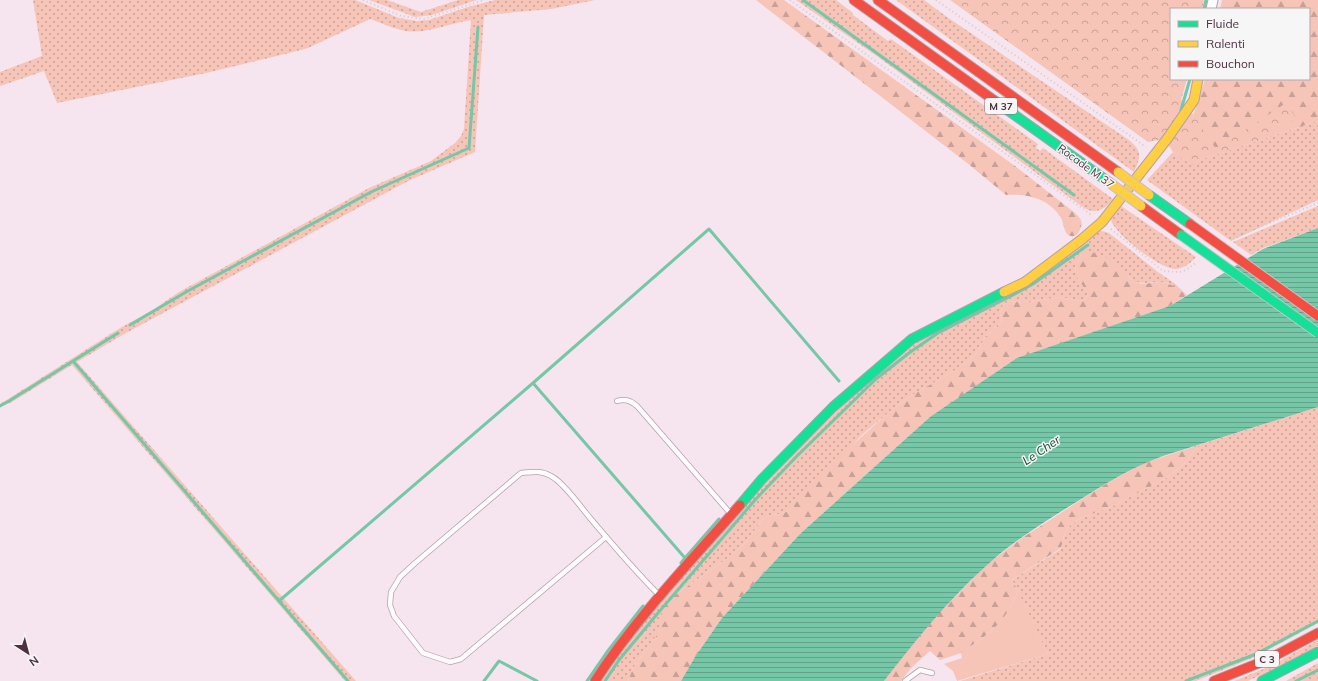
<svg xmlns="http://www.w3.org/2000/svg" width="1318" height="681" viewBox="0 0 1318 681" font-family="Mulish,sans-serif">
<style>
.grass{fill:url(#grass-dots)}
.forest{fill:url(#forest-firs)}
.park{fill:url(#park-crowns)}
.garden{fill:#f6c5b8}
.water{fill:url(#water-rules)}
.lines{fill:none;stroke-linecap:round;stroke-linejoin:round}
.stream{stroke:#75c7a7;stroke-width:3}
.lane-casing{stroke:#b4a0ac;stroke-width:6}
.street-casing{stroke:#b4a0ac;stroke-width:11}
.fast-casing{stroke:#b4a0ac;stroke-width:11}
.slow-casing{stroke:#b4a0ac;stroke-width:11}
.jam-casing{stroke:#b4a0ac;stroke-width:11}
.path{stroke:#d2cbcf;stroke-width:2;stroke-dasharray:1 3;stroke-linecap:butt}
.lane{stroke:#fefbfc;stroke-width:4.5}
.street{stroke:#fefbfc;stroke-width:9}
.fast{stroke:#16e098;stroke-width:9}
.slow{stroke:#ffcf43;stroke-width:9}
.jam{stroke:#f24e42;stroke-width:9}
.fast-bridge-casing{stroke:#cac0c9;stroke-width:11;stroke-linecap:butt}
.slow-bridge-casing{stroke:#cac0c9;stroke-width:11;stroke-linecap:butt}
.jam-bridge-casing{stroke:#cac0c9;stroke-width:11;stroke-linecap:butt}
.fast-bridge{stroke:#16e098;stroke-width:9}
.slow-bridge{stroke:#ffcf43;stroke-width:9}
.jam-bridge{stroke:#f24e42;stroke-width:9}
.labels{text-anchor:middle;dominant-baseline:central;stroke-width:3;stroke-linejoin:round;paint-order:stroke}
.shield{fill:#f6f6f6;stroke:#806b78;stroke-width:1}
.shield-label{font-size:10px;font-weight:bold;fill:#4e3042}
.street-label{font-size:11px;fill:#4e3042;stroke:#f6f6f6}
.water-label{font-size:12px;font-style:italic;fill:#134531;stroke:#f6f6f6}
</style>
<defs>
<pattern id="grass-dots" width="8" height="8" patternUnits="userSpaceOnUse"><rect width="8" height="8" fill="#f6c5b8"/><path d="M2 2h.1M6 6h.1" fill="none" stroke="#c9a097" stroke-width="1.8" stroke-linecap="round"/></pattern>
<pattern id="forest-firs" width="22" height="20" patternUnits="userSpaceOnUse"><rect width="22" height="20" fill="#f6c5b8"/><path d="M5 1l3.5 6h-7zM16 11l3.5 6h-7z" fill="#c9a097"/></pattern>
<pattern id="park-crowns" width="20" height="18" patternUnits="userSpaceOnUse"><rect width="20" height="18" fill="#f6c5b8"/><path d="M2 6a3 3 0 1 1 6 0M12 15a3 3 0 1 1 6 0" fill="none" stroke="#c9a097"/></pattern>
<pattern id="water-rules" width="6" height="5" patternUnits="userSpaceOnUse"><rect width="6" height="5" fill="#75c7a7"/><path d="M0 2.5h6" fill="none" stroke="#62a28a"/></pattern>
</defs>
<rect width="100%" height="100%" fill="#f6e5ee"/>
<path class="grass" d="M33,0H355L399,18L417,21L429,20L468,7L495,0H595L551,9L484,15L475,152L408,181L124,334L77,362L356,681H345L72,365L12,402L0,407V404L120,328L151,311L179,292L369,188L431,161L455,143L461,136L464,129L471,20C450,23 428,34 406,31C394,29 381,23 370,19L308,48L289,53L206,73L57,103L44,71L0,86V72L42,56Z
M369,0H387L421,12L458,0H477L432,15L415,17Z
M796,0H836L853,13V15L888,41L891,39L1038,144L1036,148L1040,151L1043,148L1113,199C1105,209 1096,215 1084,208L878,57Z
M896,0H924L947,17L1129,140C1142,151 1141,156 1134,172Z
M1318,121V200L1231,241L1147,180L1173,152L1192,165L1200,160Z
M1121,206L1196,257C1190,263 1184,269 1175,269C1160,269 1115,234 1111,220Z
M1318,206V228L1263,248L1251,255L1233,242Z
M1098,231H1102L1109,233L1158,272L1174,283L1187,295L1168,283L1161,282L1145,283L1135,282L1126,275L1117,265L1081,255C1069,273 1079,278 1088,294L1085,300L1079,301L1061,297L1029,302L1009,301L1003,305L1000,314L1002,320L999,325L986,336L977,352L969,360L957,369L909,397L888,413L863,434L789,510L781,514L771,515L763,519L746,542L728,558L668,600L659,632L633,668L628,681H599L631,637L761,484L860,389L915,344Z
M1318,407V623L1255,657L1196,681H960L1048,654L1012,580L1061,549L1064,536L1070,525L1079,519L1113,506L1166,478L1183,465L1199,445Z
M1318,640V646L1283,665L1248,681H1234L1270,666Z
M1318,663V681H1286Z"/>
<path class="forest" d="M756,0H784L1015,166L1075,213C1078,216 1080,218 1081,220C1083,226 1078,238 1071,236C1064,235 1064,223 1061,218C1050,199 1027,193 1006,195L967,163Z
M1222,0H1318V121L1200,160L1192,165L1173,152L1184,140L1198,102L1205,79H1309V9H1220Z
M1089,251C1099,254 1111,258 1119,266C1124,272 1128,278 1134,281C1143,286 1153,282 1162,282C1171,283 1179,290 1187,295L1170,306L930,417L800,534L722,618L695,657L681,681H628L633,668L659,632L663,608L668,600L728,558L746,542L763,519L771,515L781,514L789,510L832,463L888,413L909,397L957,369L969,360L977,352L986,336L999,325L1002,320L1000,314L1003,305L1009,301L1029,302L1061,297L1079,301L1085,300L1088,294L1075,274L1076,263L1081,255Z
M1199,445L1183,465L1166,478L1113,506L1079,519L1070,525L1064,536L1061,548L1012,580L1018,591L1009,611L1000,623L984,637L961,653L940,660L930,651L911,668L901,681H884L906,652L939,613L986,565L1022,538L1101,487L1141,464Z"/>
<path class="park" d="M950,0H1204L1202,9H1171V79H1187L1181,100L1193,114L1216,149L1286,103L1296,118L1273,136L1200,160L1192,165L1173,152L1164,139L1148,142Z"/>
<path class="garden" d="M1018,591L1048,654L957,681L953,671L944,664L962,658L961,653C978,641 997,630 1008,611C1012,605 1015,598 1018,591Z"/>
<path class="water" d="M1318,228V407L1163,456C1132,467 1105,484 1078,501C1047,520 1013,541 986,566C948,600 915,641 884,681H681L695,657L722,618L800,534L930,417L1017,358L1170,306L1263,249Z"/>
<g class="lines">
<path class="stream" d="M803,0L1074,195
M1204,9L1206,0
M1181,110L1190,79
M130,325L186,292L371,192L469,148L478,27
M73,361L279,601L533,383L709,229L839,381
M533,383L685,558L719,519
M0,406L9,401L118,333
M681,563L685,558
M279,601L348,681
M484,681L499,661L537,681
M587,681L607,652L643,606
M605,681L619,660L658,613L755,500L797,456L876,379L909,353L938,333L1013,295L1033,284L1088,245
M1186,681L1256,654L1318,621
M1296,681L1318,670"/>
<defs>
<path id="lane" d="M617,401C625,399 630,400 637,406L730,513
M606,537L461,659L450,662L423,653L394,616L390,605L391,592L400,577L414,564L521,473C532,472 541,470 551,476C564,483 580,506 590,518C612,544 635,571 659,595
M905,681L920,670L932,673"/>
<path id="street" d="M1211,9L1213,0"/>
<path id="fast" d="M995,101L1110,183
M1149,195L1190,224
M740,505L762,479L833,407L912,339L1004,292
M1262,681L1318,652"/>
<path id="slow" d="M1004,292L1025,282L1081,240L1102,222L1167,139L1194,100L1198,79"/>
<path id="jam" d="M854,0L995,101
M878,0L1118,172
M1141,206L1181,235
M595,681C636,618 690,562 740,505
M1214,681L1269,659L1318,633"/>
</defs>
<use href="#lane" class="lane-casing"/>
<use href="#street" class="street-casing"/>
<use href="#fast" class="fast-casing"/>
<use href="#slow" class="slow-casing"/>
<use href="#jam" class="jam-casing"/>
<path class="path" d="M363,0L401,16L424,19L484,0
M790,0L1093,216
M936,0L1146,147
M1111,229L1163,271L1179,272L1186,270L1197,262
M1233,239L1238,236L1318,203"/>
<use href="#lane" class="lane"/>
<use href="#street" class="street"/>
<use href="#fast" class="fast"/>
<use href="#slow" class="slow"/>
<use href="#jam" class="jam"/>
<defs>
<path id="fast-bridge" d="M1181,235L1318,333"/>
<path id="slow-bridge" d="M1118,172L1149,195
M1110,183L1141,206"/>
<path id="jam-bridge" d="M1190,224L1318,316"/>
</defs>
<use href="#fast-bridge" class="fast-bridge-casing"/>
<use href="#slow-bridge" class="slow-bridge-casing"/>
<use href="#jam-bridge" class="jam-bridge-casing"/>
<use href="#fast-bridge" class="fast-bridge"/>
<use href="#slow-bridge" class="slow-bridge"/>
<use href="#jam-bridge" class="jam-bridge"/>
</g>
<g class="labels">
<g class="shield">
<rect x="985" y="98" width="32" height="16" rx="3"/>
<rect x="1255" y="651" width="24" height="16" rx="3"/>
</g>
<g class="shield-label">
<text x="1001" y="106">M 37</text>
<text x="1267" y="659">C 3</text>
</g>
<g class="street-label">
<text transform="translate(1086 166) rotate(36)">Rocade M 37</text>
</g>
<g class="water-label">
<text transform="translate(1041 450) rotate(-34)">Le Cher</text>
</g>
</g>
<rect x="1170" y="8" width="140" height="72" fill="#f6f6f6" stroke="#b3a7ae"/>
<rect x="1178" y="21" width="20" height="6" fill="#16e098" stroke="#b3a7ae"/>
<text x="1206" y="28" font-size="12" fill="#4e3042">Fluide</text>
<rect x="1178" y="41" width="20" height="6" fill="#ffcf43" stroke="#b3a7ae"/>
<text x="1206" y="48" font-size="12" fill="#4e3042">Ralenti</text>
<rect x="1178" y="61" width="20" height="6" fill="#f24e42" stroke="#b3a7ae"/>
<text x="1206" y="68" font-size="12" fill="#4e3042">Bouchon</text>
<g transform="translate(28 653) rotate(144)" stroke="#f6f6f6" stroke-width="3" paint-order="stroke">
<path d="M0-3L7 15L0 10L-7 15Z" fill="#4e3042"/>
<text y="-6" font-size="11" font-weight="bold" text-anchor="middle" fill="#4e3042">N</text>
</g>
</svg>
